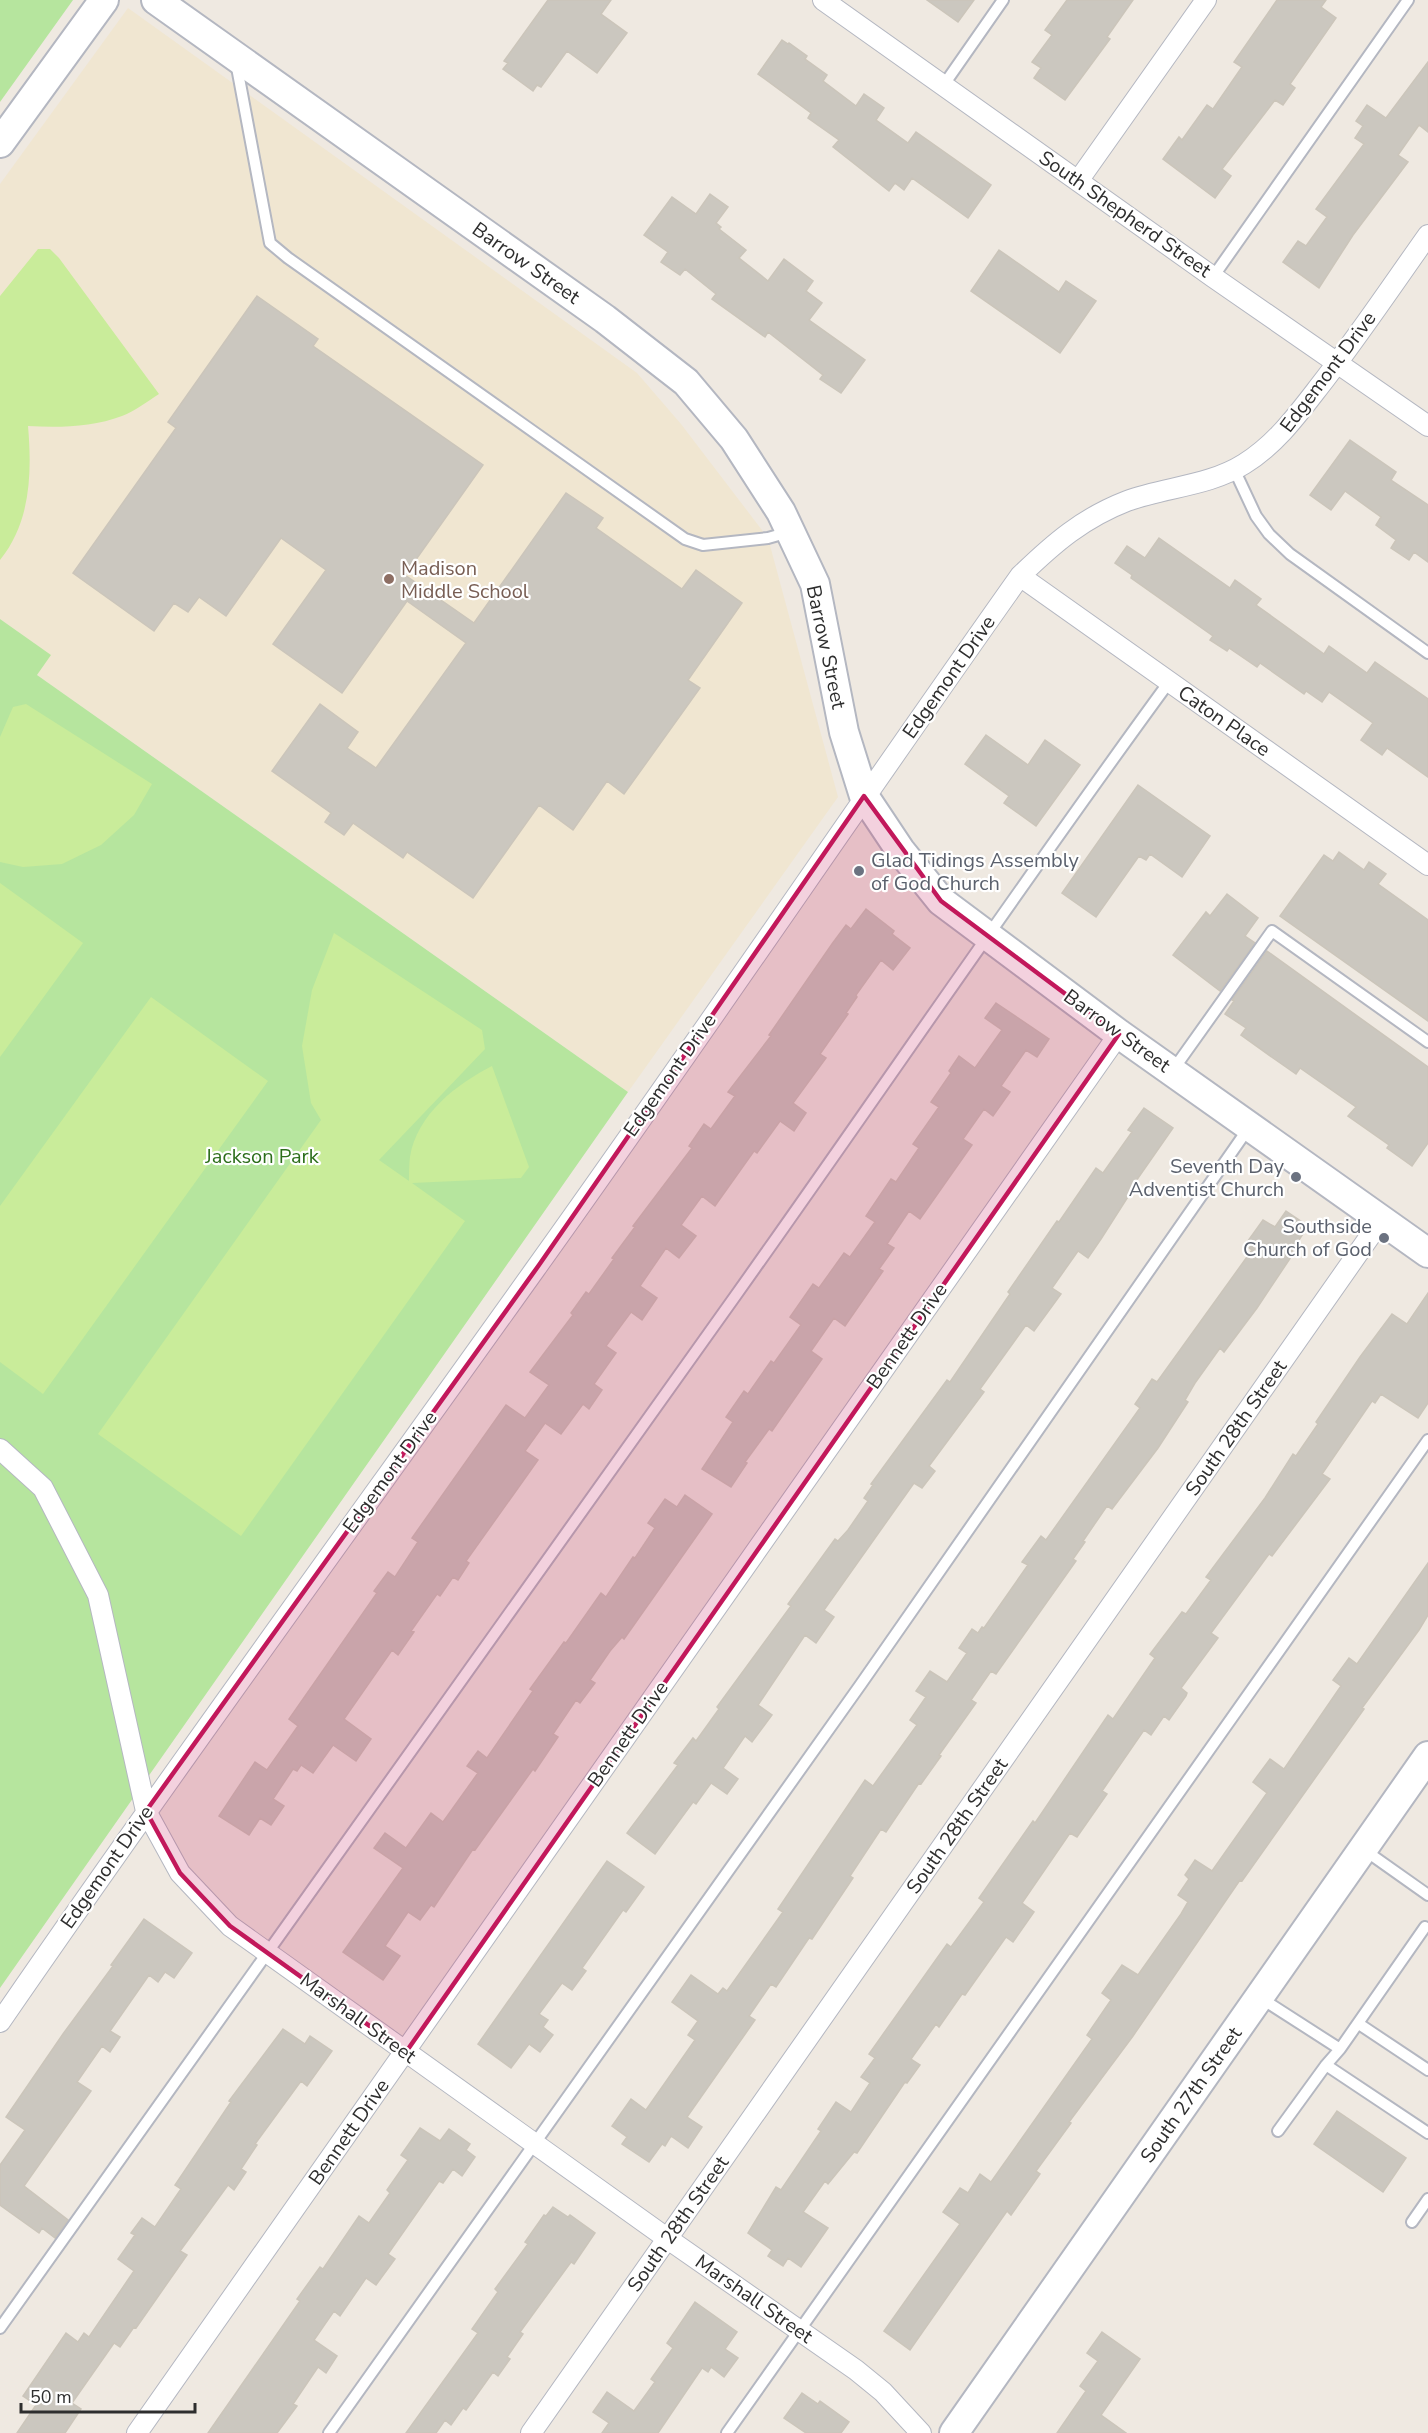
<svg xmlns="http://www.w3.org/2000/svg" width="1428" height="2433" viewBox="0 0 1428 2433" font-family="'Nunito Sans',sans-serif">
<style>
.education{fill:#f0e6d1}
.green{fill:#b6e59e}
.pitch{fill:#c9ec9a}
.building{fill:#cbc7bf;stroke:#cbc5ba;stroke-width:1.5}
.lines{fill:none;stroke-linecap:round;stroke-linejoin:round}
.lane-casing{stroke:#b4b7c1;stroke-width:14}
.street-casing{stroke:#b4b7c1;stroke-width:22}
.secondary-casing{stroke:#b4b7c1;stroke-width:32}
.lane{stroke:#fff;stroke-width:10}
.street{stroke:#fff;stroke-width:20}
.secondary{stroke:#fff;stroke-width:28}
.marked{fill:#c2185b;fill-opacity:0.2;stroke:#c2185b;stroke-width:4.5;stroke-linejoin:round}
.education-dot{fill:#8d6e63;stroke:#fff;stroke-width:2}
.worship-dot{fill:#6b7280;stroke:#fff;stroke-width:2}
.labels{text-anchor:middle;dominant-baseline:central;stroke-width:4.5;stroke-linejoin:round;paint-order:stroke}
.street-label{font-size:20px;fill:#2e2e2e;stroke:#fff}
.education-label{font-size:20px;fill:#785e54;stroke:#fff;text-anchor:start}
.worship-label{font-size:20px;fill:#5b616d;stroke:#fff;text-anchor:end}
.park-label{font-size:20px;fill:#2c6e1b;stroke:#fff}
</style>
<rect width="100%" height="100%" fill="#efe9e1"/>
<path class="education" d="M128,8L637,373L681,424L768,538L838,797L628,1092L37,675L50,655L0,619V184Z"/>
<path class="green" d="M0,0H73L0,102Z
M0,619L51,655L37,675L628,1092L0,1988Z"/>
<path class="pitch" d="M38,249H50L59,258L159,394C148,401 135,411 122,416C93,427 59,428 28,426C32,472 31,522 0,560V296Z
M26,704L152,784L134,815L101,845L62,864L23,867L0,862V737L13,707Z
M0,883L83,943L0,1057Z
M334,933L482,1030L485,1049L379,1160L409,1181C409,1173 409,1165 410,1157C417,1114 457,1084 492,1066L529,1167L521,1178L412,1183L465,1221L241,1536L98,1434L321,1120L311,1103L302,1046L312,990Z
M151,997L268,1081L43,1394L0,1362V1206Z"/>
<path class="building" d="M548,0H611L601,14L627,33L597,73L567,51L541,87L537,85L533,91L503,69L508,63L504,61Z
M927,0H974L958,22Z
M1067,0H1133L1107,37L1110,39L1065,100L1034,78L1041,68L1032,62L1052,35L1045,30Z
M1277,0H1326L1321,7L1336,18L1290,84L1295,88L1283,105L1275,100L1222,169L1231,176L1215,198L1163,159L1179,137L1182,140L1207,105L1213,109L1242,67L1234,62Z
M782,40L788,44L789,43L807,56L805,59L827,75L823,81L856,106L864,94L884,108L876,120L908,143L916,132L991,185L968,218L912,178L904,190L895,183L889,191L833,147L839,140L808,118L811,113L758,74Z
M1428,62V132L1419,125L1398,155L1408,162L1353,235L1319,288L1283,262L1298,241L1306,246L1327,217L1316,209L1364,144L1355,138L1363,126L1356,121L1367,105L1386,118Z
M710,194L728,207L716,223L721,227L719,229L746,250L739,258L768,281L784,259L813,281L806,291L822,303L809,320L865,360L841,393L820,379L823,375L768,332L765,337L712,299L716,294L685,269L680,275L661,262L668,252L644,235L672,197L696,214Z
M999,250L1059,292L1066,281L1096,301L1060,353L971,291Z
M257,296L318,339L313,346L483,465L405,575L474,623L566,493L603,518L596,528L682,589L696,570L742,603L688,680L700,688L624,794L607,781L573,830L539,805L473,898L407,852L403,858L353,823L344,835L325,822L331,813L272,771L320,704L358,732L347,748L376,768L466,643L407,601L342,693L273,644L326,570L281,538L226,616L199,597L188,612L174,603L154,631L73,573L176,428L168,422Z
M1350,440L1396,472L1391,480L1428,505V562L1414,552L1409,560L1391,548L1396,540L1376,525L1381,517L1345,491L1331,510L1310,495Z
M1159,538L1230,588L1235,580L1261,599L1256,605L1324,654L1329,646L1367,673L1375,662L1428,699V777L1387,748L1382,755L1361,740L1373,723L1329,692L1322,702L1306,691L1304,694L1260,663L1257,667L1229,648L1227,651L1210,640L1213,636L1131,578L1132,575L1115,563L1127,546L1145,558Z
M986,735L1028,765L1045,740L1080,765L1036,826L1004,803L1009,796L965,764Z
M1138,785L1210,836L1182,877L1150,854L1146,860L1139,856L1096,917L1062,893Z
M1339,852L1364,870L1369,862L1386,874L1378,884L1428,920V1021L1280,916L1324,855L1333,861Z
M1227,894L1258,918L1245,936L1255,943L1220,991L1173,955L1206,912L1210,916Z
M866,909L894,931L892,934L910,948L893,970L881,960L856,995L857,997L846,1013L848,1014L820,1054L826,1058L793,1103L806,1113L794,1131L780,1121L757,1153L754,1151L715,1206L702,1196L681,1225L696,1236L679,1258L666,1248L640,1286L657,1298L642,1320L631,1312L606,1346L616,1353L594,1384L602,1390L589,1409L583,1404L561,1434L545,1423L525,1451L538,1460L466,1561L469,1563L458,1580L453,1577L440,1596L437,1594L411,1631L414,1632L398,1655L392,1650L344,1719L371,1739L356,1761L333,1745L313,1773L301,1765L297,1771L293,1769L273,1799L284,1806L271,1825L260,1818L249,1835L219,1816L255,1762L267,1770L298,1726L289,1719L377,1593L374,1591L388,1572L395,1577L418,1542L412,1538L506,1405L525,1418L549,1385L530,1372L573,1315L571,1313L586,1292L589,1294L614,1259L612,1258L635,1227L633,1226L692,1148L689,1146L704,1124L711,1129L735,1096L728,1092L771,1036L769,1035L832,944L846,925L851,929Z
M1267,951L1428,1067V1143L1412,1166L1387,1148L1389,1145L1348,1116L1356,1107L1300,1068L1296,1074L1273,1058L1241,1035L1246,1028L1225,1014L1234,1001L1232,1000Z
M996,1003L1049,1039L1037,1057L1026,1050L1001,1086L1010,1092L993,1116L984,1109L963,1139L972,1145L920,1219L909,1211L887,1244L894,1248L879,1269L883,1271L845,1326L834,1318L811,1351L822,1359L772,1431L769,1429L745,1462L747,1463L731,1487L702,1469L733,1422L726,1417L744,1391L748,1394L771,1361L774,1363L801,1325L790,1317L813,1284L819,1288L844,1253L850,1257L875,1222L866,1216L891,1179L896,1182L919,1148L913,1144L939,1107L931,1102L951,1073L949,1071L959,1056L975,1068L1002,1030L985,1018Z
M1144,1108L1173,1128L1129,1191L1131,1192L1101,1239L1088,1258L1078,1251L1052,1288L1061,1294L1034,1331L1026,1325L980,1389L984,1392L929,1466L935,1471L922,1488L914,1483L824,1610L834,1617L816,1643L805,1635L758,1705L772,1715L752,1742L745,1736L723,1768L738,1779L727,1794L711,1783L696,1804L693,1802L655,1854L627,1833L678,1765L674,1763L693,1738L696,1741L719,1709L717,1707L791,1606L788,1604L809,1575L835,1539L838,1541L848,1530L868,1501L864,1498L873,1485L871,1484L947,1380L950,1382L1010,1294L1008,1292L1057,1221L1059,1222L1096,1168L1103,1173L1132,1132L1128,1130Z
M1286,1211L1308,1226L1297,1243L1299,1245L1257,1308L1224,1352L1220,1348L1195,1383L1185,1400L1188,1402L1158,1448L1112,1509L1107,1506L1083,1541L1085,1542L1073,1559L1076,1561L996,1674L991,1671L971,1700L976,1703L939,1755L941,1756L921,1784L919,1783L886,1832L881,1829L850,1876L853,1878L812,1939L809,1938L776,1987L771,1984L749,2016L755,2020L687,2117L702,2127L688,2148L671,2136L665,2146L662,2144L649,2162L622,2144L627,2137L612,2126L631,2099L646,2110L695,2040L688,2035L698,2021L672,2002L691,1975L718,1994L723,1988L727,1991L783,1912L778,1909L865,1780L873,1786L917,1725L910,1720L926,1697L916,1691L930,1671L947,1682L967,1653L959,1648L972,1629L978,1633L982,1627L984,1628L1028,1565L1022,1562L1041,1536L1046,1540L1140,1408L1135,1404L1152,1379L1157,1382L1252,1250L1245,1245L1263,1220L1275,1227Z
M1428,1293V1403L1418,1418L1381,1394L1375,1403L1372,1401L1322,1474L1330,1479L1272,1556L1269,1554L1211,1633L1218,1638L1181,1688L1187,1693L1186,1696L1169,1720L1164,1716L1151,1735L1144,1730L1102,1791L1107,1794L1077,1837L1070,1833L1022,1903L1034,1912L1013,1942L1006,1937L965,1995L962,1994L939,2027L936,2024L911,2059L920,2065L907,2083L905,2082L857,2153L854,2152L828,2184L825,2181L803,2212L828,2228L801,2267L788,2258L783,2266L768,2256L772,2250L748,2233L776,2187L781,2190L821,2131L818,2129L836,2102L851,2112L870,2083L861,2077L875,2058L869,2054L947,1944L951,1947L984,1902L979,1898L1033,1821L1035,1823L1108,1715L1113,1719L1155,1658L1150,1654L1182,1612L1186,1614L1211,1580L1206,1577L1265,1498L1293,1454L1296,1456L1318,1424L1316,1422L1360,1357L1392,1314L1407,1324Z
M685,1495L712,1514L624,1639L622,1637L610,1651L590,1680L595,1683L580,1703L576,1700L553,1734L558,1737L535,1771L533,1769L475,1850L473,1849L434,1907L431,1905L420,1920L408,1912L385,1946L400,1956L383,1980L343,1952L403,1868L374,1848L385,1833L406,1848L431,1813L443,1822L478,1773L467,1766L478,1751L487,1758L533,1691L530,1689L564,1642L566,1643L601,1593L606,1597L633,1557L635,1558L655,1528L648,1523L665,1499L677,1507Z
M1428,1563V1615L1419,1630L1362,1708L1364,1709L1242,1881L1240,1880L1133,2036L1069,2122L1071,2123L1036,2171L1040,2174L1011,2215L1007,2211L910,2350L884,2331L960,2224L943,2212L960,2188L968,2193L980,2174L991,2182L1092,2039L1087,2035L1111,2000L1102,1993L1122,1965L1138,1975L1181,1914L1188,1902L1178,1895L1189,1879L1185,1875L1195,1860L1212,1871L1267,1793L1253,1782L1270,1759L1284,1769L1341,1686L1333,1680L1349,1658L1357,1664Z
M607,1861L644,1887L626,1912L623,1910L582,1968L586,1971L572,1990L562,1983L539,2014L548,2020L543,2027L553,2035L540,2052L529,2044L511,2068L478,2044Z
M144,1919L192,1953L174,1978L165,1972L158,1982L149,1975L110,2031L120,2037L110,2052L102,2046L77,2082L91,2091L24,2186L68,2220L55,2238L42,2228L39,2233L0,2205V2165L25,2130L6,2117L63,2034L113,1966L111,1965Z
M283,2029L305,2044L310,2036L332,2051L307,2086L301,2081L255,2144L257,2145L241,2169L246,2172L234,2190L228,2185L180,2251L187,2255L136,2328L134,2327L120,2347L114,2343L72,2403L81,2409L65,2433H17L36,2405L23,2396L66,2333L78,2342L84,2333L89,2337L134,2271L118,2259L135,2235L131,2233L142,2218L155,2227L181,2189L175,2185L231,2102L229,2101Z
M1337,2111L1406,2158L1383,2192L1314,2144Z
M420,2128L440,2141L449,2129L470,2144L466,2150L475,2157L462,2176L453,2169L443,2183L439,2181L388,2254L395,2259L376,2285L366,2278L340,2316L334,2311L314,2340L337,2356L326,2373L318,2367L293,2404L297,2406L277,2433H208L300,2301L297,2299L320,2267L323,2269L359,2216L369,2223L390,2193L387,2190L408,2160L401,2155Z
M553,2207L568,2217L570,2215L595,2233L574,2264L571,2262L520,2332L523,2334L507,2357L510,2359L498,2376L493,2372L466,2410L463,2408L451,2425L445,2420L436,2433H406L478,2333L472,2329L498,2292L495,2289L528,2244L525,2242L544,2215L546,2216Z
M695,2302L737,2332L725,2349L738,2358L724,2377L711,2367L708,2372L702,2368L658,2433H602L609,2423L593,2412L607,2392L634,2411L655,2382L651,2379L673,2348L667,2343Z
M1102,2332L1140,2359L1101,2415L1126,2433H1057L1086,2391L1080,2386L1098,2361L1087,2353Z
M802,2393L818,2404L820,2401L849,2422L841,2433H806L784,2418Z"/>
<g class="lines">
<defs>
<path id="lane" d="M236,62L270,243L288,258L685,539L703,545L768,538L789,532
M943,86L1003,0
M1213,277L1408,0
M1234,469L1256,516L1269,534L1290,554L1428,653
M1173,1070L1272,931L1428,1042
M1363,1849L1428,1895
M1259,1997L1340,2049L1425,1927
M1359,2024L1428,2070
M1326,2065L1428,2133
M1278,2131L1326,2065L1340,2049
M1412,2222L1428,2199
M0,2328C246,1984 492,1640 736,1295C881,1091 1021,884 1169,682
M329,2433L861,1684L1250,1126
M727,2433L1428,1440"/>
<path id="street" d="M823,0L1213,277L1428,426
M1078,181L1206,0
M1020,576L1428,865
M0,1449L43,1488L98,1595L146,1811L180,1873L230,1926L668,2239L856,2370L883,2392L921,2433
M0,2022C175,1768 357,1519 536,1268C700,1039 857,806 1020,576C1054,543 1083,518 1127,501C1165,487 1209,486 1244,464C1278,443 1300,411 1325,379C1361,332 1394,283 1428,235
M137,2433L1119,1034
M531,2433L1382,1219"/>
<path id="secondary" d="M156,0L605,319L686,382L734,439L781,512L815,584L844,732L864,796L900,850L941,901L1119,1034L1428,1253
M0,143L104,0
M954,2433L1428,1756"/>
</defs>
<use href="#lane" class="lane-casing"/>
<use href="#street" class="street-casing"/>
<use href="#secondary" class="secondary-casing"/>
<use href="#lane" class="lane"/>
<use href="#street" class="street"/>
<use href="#secondary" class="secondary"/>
</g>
<path class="marked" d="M864,796L941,901L1119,1034L406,2052L230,1926L180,1873L146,1811L539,1265Z"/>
<circle class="education-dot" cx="389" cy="579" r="6"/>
<g class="worship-dot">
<circle cx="859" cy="871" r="6"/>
<circle cx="1296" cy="1177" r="6"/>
<circle cx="1384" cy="1238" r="6"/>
</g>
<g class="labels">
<g class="street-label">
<text transform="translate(1125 214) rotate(35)">South Shepherd Street</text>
<text transform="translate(526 263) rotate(35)">Barrow Street</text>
<text transform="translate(1328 372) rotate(-53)">Edgemont Drive</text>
<text transform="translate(826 647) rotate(78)">Barrow Street</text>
<text transform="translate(949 677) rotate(-55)">Edgemont Drive</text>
<text transform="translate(1224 721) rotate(35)">Caton Place</text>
<text transform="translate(1117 1031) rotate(36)">Barrow Street</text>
<text transform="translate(670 1075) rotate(-55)">Edgemont Drive</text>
<text transform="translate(907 1336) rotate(-55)">Bennett Drive</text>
<text transform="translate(1236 1428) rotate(-55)">South 28th Street</text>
<text transform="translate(390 1472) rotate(-54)">Edgemont Drive</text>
<text transform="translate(628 1734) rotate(-55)">Bennett Drive</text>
<text transform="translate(957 1826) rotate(-55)">South 28th Street</text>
<text transform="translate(107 1867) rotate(-55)">Edgemont Drive</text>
<text transform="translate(358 2018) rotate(36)">Marshall Street</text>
<text transform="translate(1191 2095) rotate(-55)">South 27th Street</text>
<text transform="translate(349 2132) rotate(-55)">Bennett Drive</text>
<text transform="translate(678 2224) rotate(-55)">South 28th Street</text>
<text transform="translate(754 2299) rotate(35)">Marshall Street</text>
</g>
<g class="education-label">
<text x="401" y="568">Madison<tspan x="401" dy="23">Middle School</tspan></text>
</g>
<g class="worship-label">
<text x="871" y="860" text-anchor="start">Glad Tidings Assembly<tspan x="871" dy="23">of God Church</tspan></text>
<text x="1284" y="1166">Seventh Day<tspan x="1284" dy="23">Adventist Church</tspan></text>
<text x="1372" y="1226">Southside<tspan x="1372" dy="23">Church of God</tspan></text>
</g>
<g class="park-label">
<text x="262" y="1156">Jackson Park</text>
</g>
</g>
<path d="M21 2403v9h174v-9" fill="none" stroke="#2e2e2e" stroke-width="3"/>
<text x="30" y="2403" font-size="18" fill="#2e2e2e" stroke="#ffffff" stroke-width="4.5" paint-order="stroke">50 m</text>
</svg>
